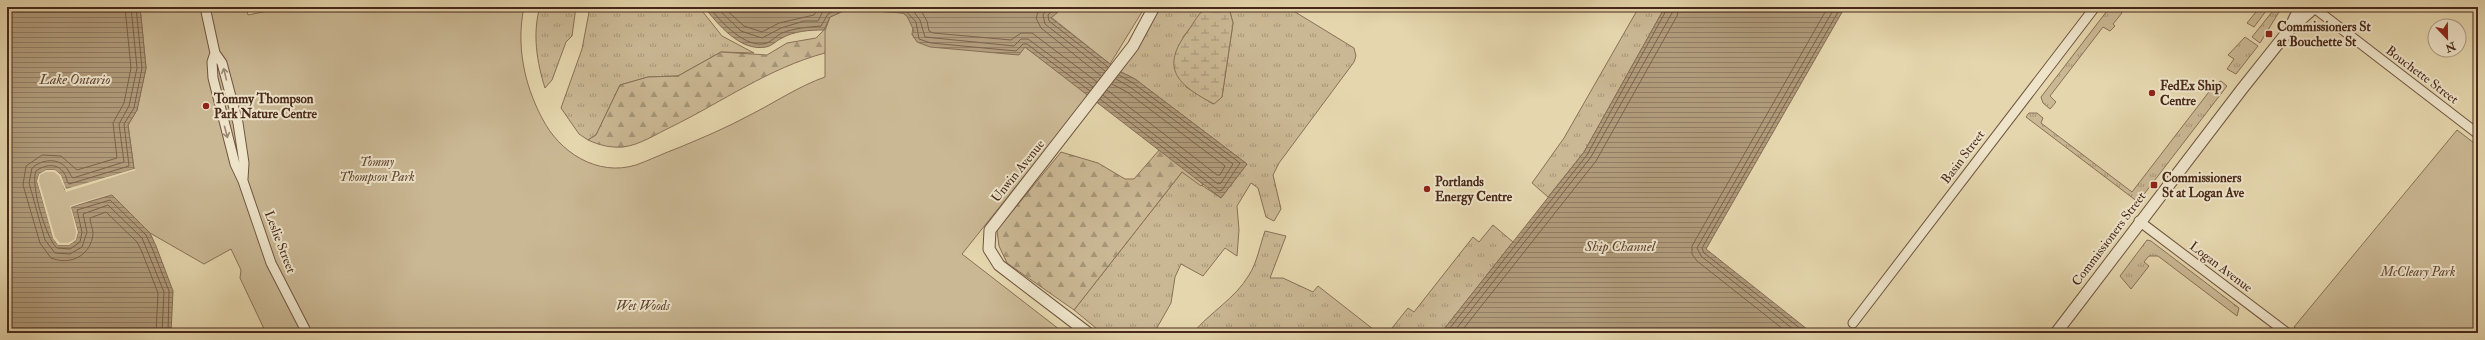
<svg xmlns="http://www.w3.org/2000/svg" width="2485" height="340" viewBox="0 0 2485 340" font-family="'IM FELL Double Pica',serif">
<style>
.grass{fill:url(#grass-tufts);stroke:#897056}
.forest{fill:url(#forest-firs);stroke:#897056}
.wetland{fill:url(#wetland-marsh);stroke:#897056}
.green{fill:#cab894;stroke:#897056}
.water{fill:url(#water-rules);stroke:#866d54}
.pier{fill:#e5d6ad}
.lines{fill:none;stroke-linecap:round;stroke-linejoin:round}
.shore{stroke:#7c624a;stroke-width:1}
.minor-casing{stroke:#6f543e;stroke-width:11}
.tertiary-casing{stroke:#6f543e;stroke-width:13}
.minor{stroke:#eee4ca;stroke-width:9}
.tertiary{stroke:#eee4ca;stroke-width:11}
.oneway{stroke:#9b8672}
.poi-dot{fill:#8f2418;stroke:#eee4ca;stroke-width:1.5}
.labels{text-anchor:middle;dominant-baseline:central;stroke-width:4;stroke-linejoin:round;paint-order:stroke}
.poi-label{font-size:13px;font-weight:bold;fill:#482819;stroke:#eee4ca;text-anchor:start}
.street-label{font-size:13px;fill:#482819;stroke:#eee4ca}
.park-label{font-size:13px;font-style:italic;fill:#624532;stroke:#eee4ca}
.water-label{font-size:14px;font-style:italic;fill:#624532;stroke:#eee4ca}
</style>
<defs>
<pattern id="grass-tufts" width="24" height="20" patternUnits="userSpaceOnUse"><rect width="24" height="20" fill="#cab894"/><path d="M3 7l-1-3M5 7V3M7 7l1-3M15 17l-1-3M17 17v-4M19 17l1-3" fill="none" stroke="#a69678"/></pattern>
<pattern id="forest-firs" width="22" height="20" patternUnits="userSpaceOnUse"><rect width="22" height="20" fill="#cab894"/><path d="M5 1l3.5 6h-7zM16 11l3.5 6h-7z" fill="#a69678"/></pattern>
<pattern id="wetland-marsh" width="20" height="14" patternUnits="userSpaceOnUse"><rect width="20" height="14" fill="#cab894"/><path d="M1 5h8M5 5V1M11 12h8M15 12V8" fill="none" stroke="#a69678"/></pattern>
<pattern id="water-rules" width="6" height="5" patternUnits="userSpaceOnUse"><rect width="6" height="5" fill="#b09b7b"/><path d="M0 2.5h6" fill="none" stroke="#917e64"/></pattern>
</defs>
<rect width="100%" height="100%" fill="#e5d6ad"/>
<filter id="stains"><feTurbulence type="fractalNoise" baseFrequency=".005" numOctaves="4"/><feColorMatrix values="0 0 0 0 .2 0 0 0 0 .09 0 0 0 0 .02 0 0 0 .5 -.17"/></filter>
<radialGradient id="worn" r=".72"><stop offset=".6" stop-color="#630" stop-opacity="0"/><stop offset="1" stop-color="#630" stop-opacity=".3"/></radialGradient>
<path class="grass" d="M540,7H576L572,36L566,42L552,80L545,88C537,63 532,33 540,7Z
M590,7H699L722,36L754,53L721,52L678,76L648,77L620,85L596,135L588,140L579,134L561,108L582,49Z
M1161,7H1207L1183,37L1186,87L1213,104L1222,97L1233,23L1230,12L1225,7H1287L1354,48L1356,56L1354,62L1279,163L1273,175L1281,209L1274,221L1266,217L1258,188L1251,183L1237,206L1239,230L1237,256L1225,248L1203,276L1181,264L1175,277L1171,303L1154,333H1102L1074,310L1182,172L1221,198L1247,164L1135,79L1119,71Z
M1639,7H1665L1584,152L1548,197L1532,183L1564,138Z
M2110,7H2116L2122,13L2113,24L2115,26L2110,31L2103,27L2050,96L2056,102L2050,109L2043,103L2041,97Z
M2276,7H2282L2260,43L2252,37Z
M2245,37L2258,46L2236,74L2227,69L2234,59L2228,55Z
M2221,81L2227,86L2138,202L2026,117L2029,113H2037L2043,118L2041,123L2132,192L2215,84Z
M1493,225L1513,242L1441,333H1388L1408,308L1414,312L1473,237L1479,242Z
M1265,231L1286,236L1270,278H1283L1313,292L1318,286L1378,333H1193C1210,312 1235,299 1249,275C1257,263 1260,245 1265,231Z
M2147,240L2151,241L2239,308L2237,316L2158,256H2149L2144,262L2149,266L2131,289L2120,276Z"/>
<path class="forest" d="M830,17L825,53C769,68 722,102 671,127C656,134 640,145 623,147C610,148 599,145 588,140L596,135L620,85L648,77L678,76L721,52L767,55L787,43L816,38L824,30Z
M1160,149L1203,184L1201,186L1182,172L1074,310L1007,263L999,246L997,230L1061,152L1098,163L1125,179H1134Z"/>
<path class="wetland" d="M1207,7H1225L1230,12L1233,23L1222,97L1214,104C1178,85 1159,69 1188,31C1193,24 1199,12 1207,7Z"/>
<path class="green" d="M140,7H246L248,15L287,7H524C516,45 524,84 542,118C559,152 597,177 636,165C650,160 664,153 678,148C702,138 726,128 750,115C774,103 799,86 825,77V31L830,17L848,9L903,13L907,16L913,27L912,34L914,38L1025,47L1089,95L962,254L1064,333H266L240,278L241,270L231,249L204,264L150,233L112,195L78,232L76,240L69,245H58L53,238L37,181L39,174L46,170L134,169L128,125L137,110L146,68Z
M1064,7H1145L1110,64L1051,17Z
M2260,7H2269L2254,27L2247,23Z
M2457,130L2478,146V333H2302L2294,327Z"/>
<path class="water" d="M7,7H140L146,68L137,110L128,125L134,169L65,190L61,175L55,170H46L39,174L37,181L53,237L58,245H69L76,240L78,232L71,207L112,195L150,233L156,246L173,291L171,333H7Z
M704,7H1064L1051,18L1119,71L1135,79L1247,164L1221,198L1025,47L1019,55L930,47L917,42L912,34L914,31L907,16L903,13L848,9L830,17L824,30C810,30 794,31 782,38C777,40 772,46 766,47C740,52 718,24 704,7Z
M1665,7H1845L1706,249L1812,333H1441L1584,152Z"/>
<path class="pier" d="M134,169L136,170L66,192L59,176L54,172H46L40,175L39,181L55,237L60,243H68L75,239L76,232L70,206L112,193L71,207L78,232L76,240L69,245H58L53,238L37,181L39,174L46,170H55L61,175L66,189Z"/>
<g class="lines">
<path class="shore" d="M125,7L131,68L124,103L113,123L117,158L77,170L61,156L42,155L26,166L23,185L40,243L51,258C71,266 91,255 93,234C93,228 90,223 90,218L106,212L137,242L142,252L158,293L156,333
M131,7L137,68L129,106L119,124L124,162L73,178C70,175 70,173 68,170C59,157 42,159 32,168L29,183L45,240L55,253L70,254L82,247L87,232L83,214L108,205L142,238L147,250L164,292L162,333
M136,7L142,68L134,108L124,124L129,166L69,184C66,181 67,176 64,173C57,162 44,165 36,171C30,184 46,239 57,248L70,249L80,242L82,232L77,210L110,200L146,235L152,248L169,291L168,333
M709,7C720,21 746,50 767,43C772,41 777,35 782,33C795,28 808,27 821,26L828,14L842,7
M716,7L741,31L762,38L781,28L804,21H818L823,11L830,7
M723,7L744,26L762,32L779,23L814,15L819,7
M866,7L905,10L916,22L919,39L931,43L1016,51L1023,44H1027L1090,91
M910,7L920,20L925,37L1014,46L1021,39H1028L1093,87
M919,7L927,21L929,31L933,33L1011,40L1021,33H1032L1097,82
M1040,7L1036,18L1041,28L1101,76
M1048,7L1043,15L1045,24L1105,71
M1056,7L1048,15L1049,21L1108,67
M1107,90L1217,175H1220L1225,166L1127,92L1112,84
M1103,95L1218,184L1221,183L1233,164L1130,87L1116,79
M1100,99L1219,191L1222,190L1240,163L1133,83L1119,75
M1446,333L1587,155L1668,7
M1453,333L1591,157L1672,13L1673,7
M1460,333L1596,161L1677,16L1679,7
M1788,333L1697,261L1692,254V246L1828,7
M1798,333L1701,256L1697,248L1835,7
M1806,333L1704,253L1702,248L1841,7"/>
<defs>
<path id="minor" d="M205,7L215,53L222,63L238,123L244,163L243,179
M2313,7L2478,134
M215,53L212,62L213,78L235,164L243,181L271,263L307,333
M2139,221L2287,333
M1853,323L2095,7"/>
<path id="tertiary" d="M2291,26L2300,7
M1088,333L999,265L989,249L990,230L1133,46L1154,7
M2056,333L2242,89L2289,30L2315,7"/>
</defs>
<use href="#minor" class="minor-casing"/>
<use href="#tertiary" class="tertiary-casing"/>
<use href="#minor" class="minor"/>
<use href="#tertiary" class="tertiary"/>
</g>
<defs><path id="oneway-shaft" d="M-6 0H5M1.5-3L5.5 0L1.5 3" fill="none" stroke-width="1.6" stroke-linecap="round" stroke-linejoin="round"/></defs>
<g class="oneway">
<use href="#oneway-shaft" transform="translate(225 74) rotate(-104)"/>
<use href="#oneway-shaft" transform="translate(226 132) rotate(75)"/>
</g>
<g class="poi-dot">
<rect x="2265" y="30" width="8" height="8" rx="2"/>
<circle cx="2152" cy="93" r="4"/>
<circle cx="206" cy="106" r="4"/>
<rect x="2150" y="181" width="8" height="8" rx="2"/>
<circle cx="1427" cy="189" r="4"/>
</g>
<g class="labels">
<g class="poi-label">
<text x="2277" y="27">Commissioners St<tspan x="2277" dy="15">at Bouchette St</tspan></text>
<text x="2160" y="86">FedEx Ship<tspan x="2160" dy="15">Centre</tspan></text>
<text x="214" y="99">Tommy Thompson<tspan x="214" dy="15">Park Nature Centre</tspan></text>
<text x="2162" y="178">Commissioners<tspan x="2162" dy="15">St at Logan Ave</tspan></text>
<text x="1435" y="182">Portlands<tspan x="1435" dy="15">Energy Centre</tspan></text>
</g>
<g class="street-label">
<text transform="translate(2422 75) rotate(37)">Bouchette Street</text>
<text transform="translate(1963 157) rotate(-53)">Basin Street</text>
<text transform="translate(1018 171) rotate(-51)">Unwin Avenue</text>
<text transform="translate(2109 239) rotate(-53)">Commissioners Street</text>
<text transform="translate(280 242) rotate(69)">Leslie Street</text>
<text transform="translate(2221 267) rotate(37)">Logan Avenue</text>
</g>
<g class="park-label">
<text x="377" y="162">Tommy<tspan x="377" dy="15">Thompson Park</tspan></text>
<text x="2418" y="272">McCleary Park</text>
<text x="643" y="306">Wet Woods</text>
</g>
<g class="water-label">
<text x="75" y="79">Lake Ontario</text>
<text x="1620" y="246">Ship Channel</text>
</g>
</g>
<rect width="2485" height="340" fill="none" stroke="#e5d6ad" stroke-width="24"/>
<rect x="8" y="8" width="2469" height="324" fill="none" stroke="#482819" stroke-width="2"/>
<rect x="12" y="12" width="2461" height="316" fill="none" stroke="#482819"/>
<g transform="translate(2447 38) rotate(158)"><circle r="19" fill="#eee4ca" stroke="#ac9983"/>
<path d="M0-3L7 15L0 10L-7 15Z" fill="#8f2418"/>
<text y="-6" font-size="11" font-weight="bold" text-anchor="middle" fill="#482819">N</text>
</g>
<rect width="100%" height="100%" filter="url(#stains)"/>
<rect width="100%" height="100%" fill="url(#worn)"/>
</svg>
